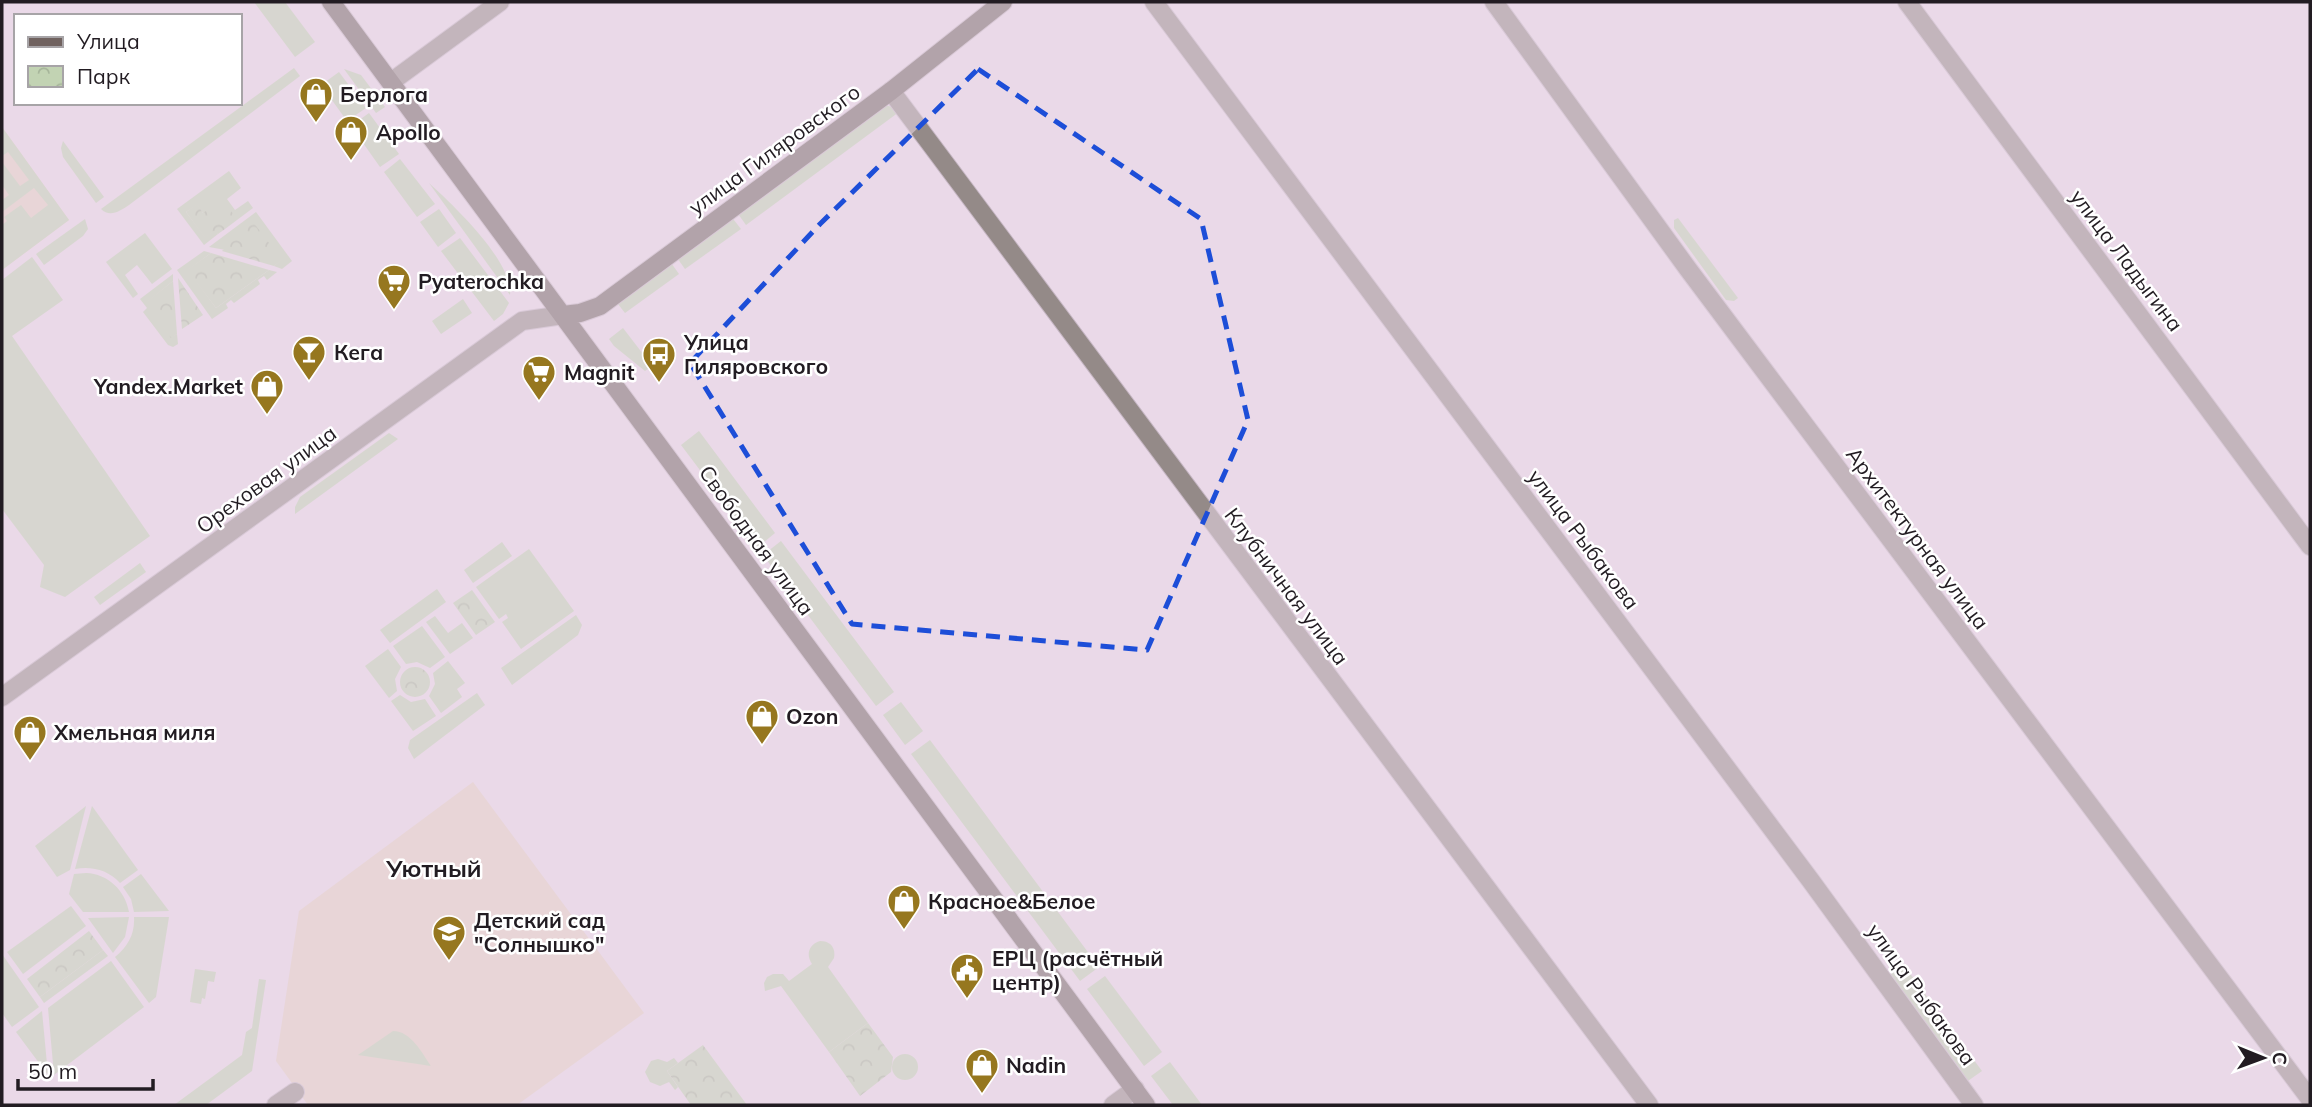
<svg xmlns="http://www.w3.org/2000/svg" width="2312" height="1107" viewBox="0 0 2312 1107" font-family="Mulish,sans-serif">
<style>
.education{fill:#e6d1c3}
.green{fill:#c2d3b3}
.park{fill:url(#park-crowns)}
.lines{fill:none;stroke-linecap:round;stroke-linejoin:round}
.street-casing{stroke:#c6b7c4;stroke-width:20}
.secondary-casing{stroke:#c6b7c4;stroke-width:20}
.street{stroke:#948a88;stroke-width:18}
.secondary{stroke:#70625f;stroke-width:18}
.marked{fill:none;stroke:#1d4ed8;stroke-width:5;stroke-dasharray:14 9;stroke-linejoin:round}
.labels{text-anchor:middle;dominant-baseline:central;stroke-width:5;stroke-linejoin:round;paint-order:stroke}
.poi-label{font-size:21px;font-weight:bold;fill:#221c22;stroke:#fff;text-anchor:start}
.street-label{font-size:21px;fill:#221c22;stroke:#fff}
.quarter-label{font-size:24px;font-weight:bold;fill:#221c22;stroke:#fff}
</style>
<defs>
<pattern id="park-crowns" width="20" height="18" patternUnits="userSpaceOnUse" patternTransform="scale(1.75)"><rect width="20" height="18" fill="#c2d3b3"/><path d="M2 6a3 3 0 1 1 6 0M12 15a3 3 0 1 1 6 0" fill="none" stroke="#a6b59a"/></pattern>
</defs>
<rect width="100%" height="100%" fill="#ead9e8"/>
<path class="education" d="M2,127L69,220L2,270Z
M473,782L644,1013L517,1105H308L276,1061L299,911Z"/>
<path class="green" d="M254,2H285L315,42L295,57Z
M294,68L300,76L129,205C120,211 110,218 101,209Z
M344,69L361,75L385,107L376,113Z
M339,72L366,108L347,121L321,85Z
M883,106H889L899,112L746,225L736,211Z
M369,113L399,154L380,167L351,126Z
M2,127L69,220L2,270V225L7,221L4,217L21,205L31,218L48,205L34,188L2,212V200L9,195L2,185V162L20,186L29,180L8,152L2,156Z
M63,141L104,197L96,203L63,157L61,148Z
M400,159L435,204L417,217L384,172Z
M229,171L241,188L227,199L235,210L248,201L253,208L225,229L203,213L197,205L186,212L205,237L215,230L218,234L204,245L177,209Z
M429,183C453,205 513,261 510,295Z
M439,209L456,233L438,247L420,222Z
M256,212L292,261L282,269L274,266L281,260L209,247Z
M730,215L741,229L685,269L675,255Z
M1678,218L1738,298L1734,301L1726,300L1674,228V220Z
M85,219L88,229L83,236L44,265L36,254Z
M145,233L172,269L152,284L137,265L125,275L138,294L133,298L106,262Z
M460,238L509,303L503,314L494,321L441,251Z
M204,251L211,253L188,270L216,308L269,270L277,272L267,280L264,276L258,280L260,284L234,303L231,300L226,304L228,308L212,319L177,270Z
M32,257L63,300L12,336L150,536L65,597L40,587L44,565L2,509V280Z
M669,260L679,274L625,313L614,299Z
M173,274V281L146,303L171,337L177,334L178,344L173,347L168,345L143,312L147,308L140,299Z
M463,299L472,313L441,334L432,321Z
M623,328L653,367L650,369L649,368L645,371L614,346L609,339Z
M699,431L775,533L758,547L681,445Z
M389,433L398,439L295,514V507L300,497Z
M781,541L894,692L876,706L763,555Z
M502,542L512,556L473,583L464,570Z
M529,549L574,611L521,649L502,622L508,618L506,614L499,619L476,587Z
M140,563L146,572L100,605L94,597Z
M437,589L446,602L390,643L380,630Z
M576,615L582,625L578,635L512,685L501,668Z
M435,616L448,633L462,623L473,638L450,654L426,622Z
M422,626L445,657L430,668L417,662L406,664L393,646Z
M388,649L401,667L395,679L397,691L389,698L365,666Z
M448,661L465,683L457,689L462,697L441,713L429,696L435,684L433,673Z
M477,693L485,705L414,759L408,748L410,740Z
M400,695L411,702L425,699L436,716L413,731L391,701Z
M901,702L923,731L905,745L883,715Z
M930,740L1099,967L1080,981L911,754Z
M86,806L70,870L57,877L35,846Z
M92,806L138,870L120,883C108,870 92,866 75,869Z
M86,873C108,874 125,890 129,912H83L69,894L74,874Z
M141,874L169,911L134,912L131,899L123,887Z
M71,906L86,926L23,974L7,952Z
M129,917L125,937L113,953L88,918Z
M134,917H169L156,997L149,1003L115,957C128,946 135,934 134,917Z
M820,941C830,941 836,947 834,958L828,967L868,1023L829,1052L781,986L765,991L764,983L767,977L773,974H783L789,981L812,964C806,955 808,945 820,941Z
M103,950L108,956L44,1003L40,997Z
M2,954L39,1007L12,1027L2,1013Z
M111,961L144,1007L54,1075L48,1008Z
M1903,964L1982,1071L1965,1083L1888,976Z
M195,969L216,972L214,982L208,981L205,999L202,998L201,1004L190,1002Z
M1105,976L1162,1052L1144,1066L1087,989Z
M259,979L266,980L252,1071L206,1105H174L242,1055L246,1032L252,1028Z
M42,1011L48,1075L16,1032Z
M393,1031C411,1031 422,1053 431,1066L358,1055Z
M892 1067a13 13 0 1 1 26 0a13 13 0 1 1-26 0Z
M674,1058L678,1063L667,1071L678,1087L675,1090L669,1082L660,1086L650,1082L645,1072L651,1061L658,1059L667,1062Z
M1170,1062L1202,1105H1173L1151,1076Z"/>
<path class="park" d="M222,199L234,215L223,224L225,229L218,234L214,231L205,238L186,212L197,204L203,213Z
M253,222L282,260L274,266L222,251L224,249V243Z
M211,253L269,270L216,308L187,270Z
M178,278L203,315L182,329Z
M173,281L177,334L171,338L145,303Z
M472,590L495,622L476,635L453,603Z
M400 682a15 15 0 1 1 30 0a15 15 0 1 1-30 0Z
M89,931L103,950L40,997L27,979Z
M868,1023L893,1057L891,1072L860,1096L829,1052Z
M703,1045L747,1105H691L667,1071Z"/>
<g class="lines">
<defs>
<path id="street" d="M1154,2L1811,881L1974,1105
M1494,2L1688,269L2310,1099
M1907,2L2310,546
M391,82L500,2
M891,91L1649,1105
M2,697L522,321L563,315
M276,1105L295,1092
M1113,1105L1135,1089"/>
<path id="secondary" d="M331,2L1146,1105
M563,315L580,313L600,306L891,91L1003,2"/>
</defs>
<use href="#street" class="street-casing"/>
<use href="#secondary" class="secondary-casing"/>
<use href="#street" class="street"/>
<use href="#secondary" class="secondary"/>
</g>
<path d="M0 0H2312V1107H0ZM978,69L1201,219L1248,420L1147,650L852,624L690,363L820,224Z" fill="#ead9e8" fill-opacity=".55" fill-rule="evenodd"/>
<path class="marked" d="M978,69L1201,219L1248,420L1147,650L852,624L690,363L820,224Z"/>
<defs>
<symbol id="shop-pin" viewBox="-11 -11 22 30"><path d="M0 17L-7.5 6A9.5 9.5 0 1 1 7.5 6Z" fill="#96771f" stroke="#fff"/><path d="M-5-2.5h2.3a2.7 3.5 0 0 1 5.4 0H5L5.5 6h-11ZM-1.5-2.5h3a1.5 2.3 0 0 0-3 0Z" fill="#fff"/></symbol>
<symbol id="supermarket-pin" viewBox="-11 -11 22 30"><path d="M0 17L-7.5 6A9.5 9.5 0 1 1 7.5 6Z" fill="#96771f" stroke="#fff"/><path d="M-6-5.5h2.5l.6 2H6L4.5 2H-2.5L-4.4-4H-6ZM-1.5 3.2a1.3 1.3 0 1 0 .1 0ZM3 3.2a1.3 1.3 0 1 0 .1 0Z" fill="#fff"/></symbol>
<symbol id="bar-pin" viewBox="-11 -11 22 30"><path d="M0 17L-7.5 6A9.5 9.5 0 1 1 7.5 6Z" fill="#96771f" stroke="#fff"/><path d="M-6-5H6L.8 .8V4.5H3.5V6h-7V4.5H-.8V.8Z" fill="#fff"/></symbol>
<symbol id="bus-pin" viewBox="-11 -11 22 30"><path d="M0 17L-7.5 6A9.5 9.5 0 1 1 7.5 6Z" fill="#96771f" stroke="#fff"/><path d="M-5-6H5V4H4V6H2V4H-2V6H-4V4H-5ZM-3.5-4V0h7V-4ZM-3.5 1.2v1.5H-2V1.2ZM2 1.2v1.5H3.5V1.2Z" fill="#fff"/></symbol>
<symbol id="school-pin" viewBox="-11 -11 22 30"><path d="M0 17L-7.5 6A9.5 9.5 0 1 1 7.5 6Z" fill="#96771f" stroke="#fff"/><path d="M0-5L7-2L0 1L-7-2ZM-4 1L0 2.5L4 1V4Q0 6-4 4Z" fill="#fff"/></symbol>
<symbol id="civic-pin" viewBox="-11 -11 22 30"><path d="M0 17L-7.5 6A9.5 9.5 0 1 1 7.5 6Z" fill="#96771f" stroke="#fff"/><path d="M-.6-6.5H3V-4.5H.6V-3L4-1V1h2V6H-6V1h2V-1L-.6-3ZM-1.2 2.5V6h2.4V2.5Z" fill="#fff"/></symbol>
</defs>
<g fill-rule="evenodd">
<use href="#shop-pin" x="297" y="75" width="38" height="52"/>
<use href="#shop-pin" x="332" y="113" width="38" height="52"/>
<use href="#supermarket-pin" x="375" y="262" width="38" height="52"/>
<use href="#bar-pin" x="290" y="333" width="38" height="52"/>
<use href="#bus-pin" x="640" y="335" width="38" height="52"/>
<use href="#supermarket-pin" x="520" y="353" width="38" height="52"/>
<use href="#shop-pin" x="248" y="367" width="38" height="52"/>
<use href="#shop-pin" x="743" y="697" width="38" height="52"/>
<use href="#shop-pin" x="11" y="713" width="38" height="52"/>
<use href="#shop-pin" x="885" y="882" width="38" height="52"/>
<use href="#school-pin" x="430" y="913" width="38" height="52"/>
<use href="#civic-pin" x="948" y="951" width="38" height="52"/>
<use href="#shop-pin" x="963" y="1046" width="38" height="52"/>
</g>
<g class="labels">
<g class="poi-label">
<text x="340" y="94">Берлога</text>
<text x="376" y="132">Apollo</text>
<text x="418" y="281">Pyaterochka</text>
<text x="684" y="342">Улица<tspan x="684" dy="24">Гиляровского</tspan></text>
<text x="334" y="352">Кега</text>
<text x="564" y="372">Magnit</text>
<text x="243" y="386" text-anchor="end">Yandex.Market</text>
<text x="786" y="716">Ozon</text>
<text x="54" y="732">Хмельная миля</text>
<text x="928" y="901">Красное&amp;Белое</text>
<text x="474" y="920">Детский сад<tspan x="474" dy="24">"Солнышко"</tspan></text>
<text x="992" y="958">ЕРЦ (расчётный<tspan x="992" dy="24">центр)</tspan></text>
<text x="1006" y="1065">Nadin</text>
</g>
<g class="street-label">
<text transform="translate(774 149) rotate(-36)">улица Гиляровского</text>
<text transform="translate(2127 260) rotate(53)">улица Ладыгина</text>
<text transform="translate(266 479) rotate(-36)">Ореховая улица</text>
<text transform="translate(1918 538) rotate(53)">Архитектурная улица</text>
<text transform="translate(1584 539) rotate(53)">улица Рыбакова</text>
<text transform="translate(757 540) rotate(54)">Свободная улица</text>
<text transform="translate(1287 586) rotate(53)">Клубничная улица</text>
<text transform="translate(1922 994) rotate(54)">улица Рыбакова</text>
</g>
<g class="quarter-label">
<text x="434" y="868">Уютный</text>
</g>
</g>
<rect width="2312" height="1107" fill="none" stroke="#221c22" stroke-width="7"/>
<rect x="14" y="14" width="228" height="91" fill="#ffffff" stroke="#a7a4a7" stroke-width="2"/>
<rect x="28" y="37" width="35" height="10" fill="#70625f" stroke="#a7a4a7" stroke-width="2"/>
<text x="77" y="49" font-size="21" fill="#221c22">Улица</text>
<rect x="28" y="66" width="35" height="21" fill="url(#park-crowns)" stroke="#a7a4a7" stroke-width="2"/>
<text x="77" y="84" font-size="21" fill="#221c22">Парк</text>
<g transform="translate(2263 1058) rotate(91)" stroke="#ffffff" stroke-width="5" paint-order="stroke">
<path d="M0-5L12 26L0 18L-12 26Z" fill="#221c22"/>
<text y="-10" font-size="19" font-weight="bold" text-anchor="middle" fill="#221c22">С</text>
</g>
<path d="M18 1079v10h135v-10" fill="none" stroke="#221c22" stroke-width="3.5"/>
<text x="28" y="1079" font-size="21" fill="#221c22" stroke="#ffffff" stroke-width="5" paint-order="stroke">50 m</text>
</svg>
